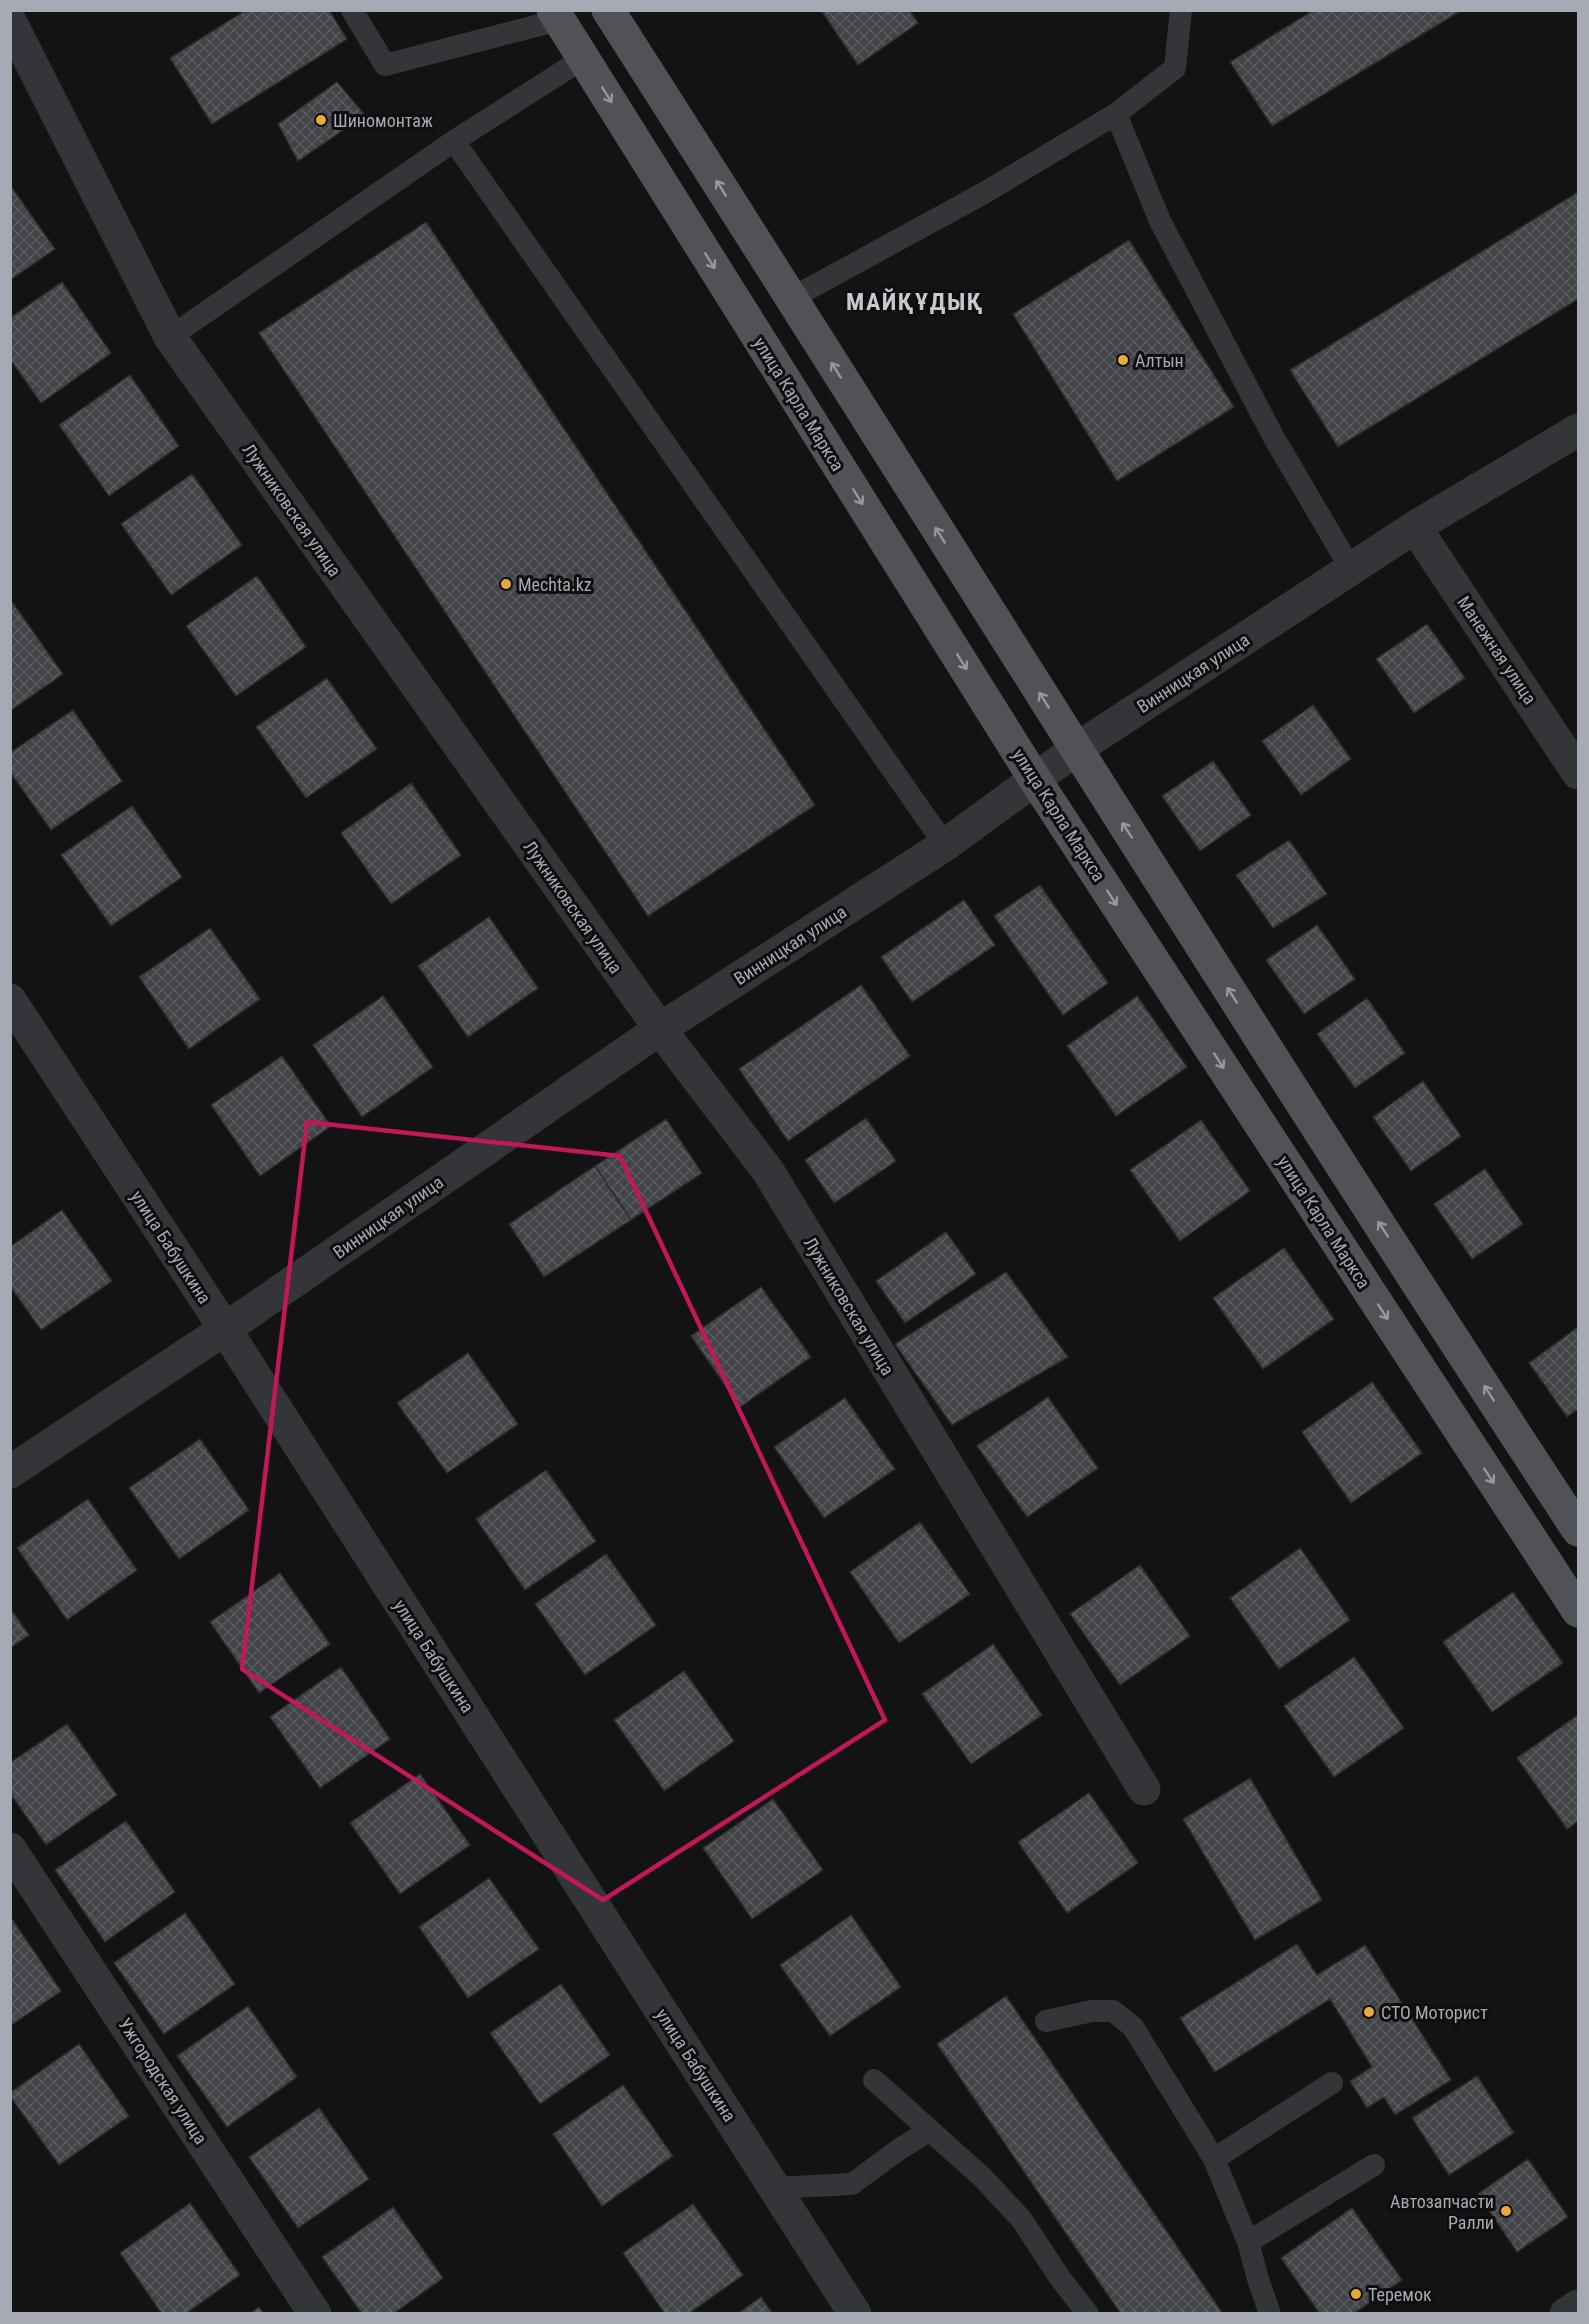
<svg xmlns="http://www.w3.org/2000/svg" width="1589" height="2324" viewBox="0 0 1589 2324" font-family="'Roboto Condensed',sans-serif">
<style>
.building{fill:url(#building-cross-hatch);stroke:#2d2d30;stroke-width:1.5}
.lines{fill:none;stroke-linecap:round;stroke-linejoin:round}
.service{stroke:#343539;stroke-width:22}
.minor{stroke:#343539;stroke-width:33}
.tertiary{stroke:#343539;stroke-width:33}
.primary{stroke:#505258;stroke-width:33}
.oneway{stroke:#9498a2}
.marked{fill:none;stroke:#c2185b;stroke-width:4.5;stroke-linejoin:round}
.poi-dot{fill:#e6aa39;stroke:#0e0e0f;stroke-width:2}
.labels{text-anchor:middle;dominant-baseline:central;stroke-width:6;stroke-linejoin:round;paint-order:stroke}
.poi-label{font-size:18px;fill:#a5aab4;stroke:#0e0e0f;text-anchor:start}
.street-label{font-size:18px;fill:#a5aab4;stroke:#0e0e0f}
.district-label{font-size:24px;font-weight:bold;letter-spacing:1.5px;fill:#c6c9d0;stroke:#0e0e0f}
</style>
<defs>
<pattern id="building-cross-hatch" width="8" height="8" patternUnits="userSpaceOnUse" patternTransform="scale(1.5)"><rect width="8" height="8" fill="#424347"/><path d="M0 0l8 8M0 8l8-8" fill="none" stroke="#5a5b5f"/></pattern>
</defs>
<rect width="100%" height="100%" fill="#131314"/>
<path class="building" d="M246,10H329L347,39L212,124L170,58Z
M821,10H909L918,23L858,65Z
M1314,10H1462L1272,126L1230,62Z
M337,82L365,115L298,161L278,124Z
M10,185L55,249L10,280Z
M1578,192V299L1338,447L1290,370Z
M426,222L815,805L648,916L259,333Z
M1129,240L1234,407L1117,481L1013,314Z
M62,282L111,353L41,403L10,359V318Z
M130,375L179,446L109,496L59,425Z
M192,474L242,545L171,595L121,524Z
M257,576L306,647L236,696L186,626Z
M13,603L63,674L10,711V605Z
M1427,624L1465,678L1414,713L1376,659Z
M327,678L377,749L306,798L256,727Z
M1313,705L1351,759L1301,795L1262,741Z
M73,710L122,781L51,830L10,772V753Z
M1213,761L1251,815L1200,851L1162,796Z
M411,783L461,855L391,904L341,833Z
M132,806L182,877L111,926L61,855Z
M1289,840L1327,894L1273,928L1236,875Z
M1040,885L1108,983L1063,1015L994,916Z
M964,900L995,945L912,1002L881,957Z
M489,917L538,988L468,1037L418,966Z
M1317,925L1355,979L1304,1014L1266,960Z
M210,928L260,999L189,1049L139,977Z
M861,985L910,1056L788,1141L739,1069Z
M383,996L433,1067L362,1117L313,1045Z
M1137,996L1187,1067L1116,1116L1067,1046Z
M1367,998L1405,1053L1355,1088L1317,1034Z
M282,1056L331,1126L260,1176L211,1105Z
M1423,1081L1461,1136L1411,1171L1373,1117Z
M866,1118L896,1161L834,1203L805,1160Z
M666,1119L702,1173L631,1220L595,1166Z
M1201,1120L1250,1191L1180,1241L1130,1170Z
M595,1166L631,1220L544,1277L509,1224Z
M1485,1169L1523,1224L1472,1259L1434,1204Z
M62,1210L112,1281L41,1330L10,1286V1247Z
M946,1232L976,1274L905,1323L876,1281Z
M1284,1248L1334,1319L1263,1369L1213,1298Z
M1006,1272L1068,1357L952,1425L895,1344Z
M761,1287L811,1357L740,1407L691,1336Z
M1578,1327V1409L1567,1417L1529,1363Z
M468,1353L518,1424L447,1473L397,1403Z
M1372,1382L1422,1453L1351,1503L1302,1432Z
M1048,1397L1098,1468L1027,1517L977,1446Z
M845,1398L895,1469L824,1518L774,1447Z
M200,1439L249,1510L179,1559L129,1488Z
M546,1470L596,1541L525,1590L476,1519Z
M88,1499L137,1570L67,1620L17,1548Z
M920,1522L970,1594L899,1643L850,1572Z
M1300,1548L1350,1620L1279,1669L1230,1598Z
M606,1554L656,1625L585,1675L535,1604Z
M1140,1565L1190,1636L1120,1685L1070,1614Z
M280,1573L330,1644L259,1693L210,1622Z
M1513,1592L1563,1663L1492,1712L1443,1642Z
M10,1608L29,1635L10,1648Z
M993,1644L1042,1715L971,1764L922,1694Z
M1354,1657L1404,1728L1334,1777L1284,1706Z
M341,1667L390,1739L320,1788L270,1717Z
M684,1671L734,1741L664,1791L614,1720Z
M1578,1715V1821L1567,1829L1517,1758Z
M67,1724L117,1795L46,1845L10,1793V1763Z
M420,1774L470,1845L400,1894L350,1823Z
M1250,1778L1322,1900L1255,1940L1183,1819Z
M1089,1793L1138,1863L1067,1913L1018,1842Z
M773,1799L823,1870L752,1919L703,1848Z
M126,1821L175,1892L105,1942L55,1870Z
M489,1878L539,1949L468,1998L419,1927Z
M185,1913L235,1984L164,2034L114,1963Z
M851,1915L901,1987L830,2036L780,1965Z
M12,1919L61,1991L10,2026V1920Z
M1297,1944L1317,1975L1365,1945L1451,2080L1395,2115L1384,2097L1367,2108L1350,2081L1372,2067L1330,1999L1215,2072L1180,2018Z
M561,1984L610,2055L540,2104L490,2033Z
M1006,1996L1223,2314H1121L937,2044Z
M248,2006L297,2077L227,2127L177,2056Z
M79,2044L129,2116L59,2165L10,2096V2093Z
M1477,2076L1514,2133L1449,2175L1412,2118Z
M623,2085L673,2156L602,2206L553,2134Z
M319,2108L369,2179L298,2228L249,2157Z
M1528,2159L1568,2217L1517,2252L1478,2194Z
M190,2203L240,2275L185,2314H162L120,2253Z
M693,2204L743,2275L688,2314H665L623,2253Z
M393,2207L443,2278L393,2314H362L322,2257Z
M1352,2208L1402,2280L1353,2314H1320L1281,2258Z
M761,2297L773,2314H737Z
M259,2307L264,2314H250Z"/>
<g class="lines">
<path class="service" d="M352,10L385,65L559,20
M1116,114L1160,221L1273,436L1351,569
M454,141L945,845
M790,299L984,193L1116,114L1175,68L1181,10
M170,337L454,141L584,58
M1046,2021L1092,2011H1113L1133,2027L1214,2159
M874,2080L983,2178L1022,2220L1060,2278L1088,2314
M774,2188L852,2184L901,2148L929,2131
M1248,2242L1374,2165
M1270,2314L1258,2279L1248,2242L1214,2159L1332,2083"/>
<path class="minor" d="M10,21L170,337L660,1029L768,1171L1144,1789
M1415,527L1578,773
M10,1472L225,1329L660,1029L945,845L1075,750L1415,527L1578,430
M10,1849L315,2314
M1566,2314L1578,2306"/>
<path class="tertiary" d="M10,1000L225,1329L855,2314"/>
<path class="primary" d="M553,10L1034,778L1578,1611
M608,10C932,516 1248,1028 1578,1530"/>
</g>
<defs><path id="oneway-shaft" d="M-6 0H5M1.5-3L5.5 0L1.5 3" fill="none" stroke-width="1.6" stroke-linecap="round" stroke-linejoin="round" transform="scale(1.5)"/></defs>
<g class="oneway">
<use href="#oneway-shaft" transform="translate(607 95) rotate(58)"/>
<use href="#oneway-shaft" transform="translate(721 188) rotate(-122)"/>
<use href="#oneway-shaft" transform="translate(710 261) rotate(58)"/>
<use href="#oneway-shaft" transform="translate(836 370) rotate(-122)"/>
<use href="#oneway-shaft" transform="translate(858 497) rotate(58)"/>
<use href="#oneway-shaft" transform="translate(940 535) rotate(-122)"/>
<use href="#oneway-shaft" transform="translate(962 662) rotate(58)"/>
<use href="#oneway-shaft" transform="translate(1044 700) rotate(-122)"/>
<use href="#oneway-shaft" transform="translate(1127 830) rotate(-123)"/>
<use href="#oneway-shaft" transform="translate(1112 898) rotate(57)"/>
<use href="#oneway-shaft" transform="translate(1232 995) rotate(-123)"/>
<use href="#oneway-shaft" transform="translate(1219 1061) rotate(57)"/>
<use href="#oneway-shaft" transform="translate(1383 1229) rotate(-123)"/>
<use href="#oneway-shaft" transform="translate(1383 1312) rotate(57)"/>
<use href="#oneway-shaft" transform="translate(1489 1393) rotate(-123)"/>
<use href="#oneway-shaft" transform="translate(1489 1476) rotate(57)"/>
</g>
<path class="marked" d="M307,1122L620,1156L885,1720L603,1900L242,1669Z"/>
<g class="poi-dot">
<circle cx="321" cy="120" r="6"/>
<circle cx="1123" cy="360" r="6"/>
<circle cx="506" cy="584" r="6"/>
<circle cx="1369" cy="2012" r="6"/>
<circle cx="1506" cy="2211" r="6"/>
<circle cx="1356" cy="2294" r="6"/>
</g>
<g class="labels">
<g class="poi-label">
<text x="333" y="120">Шиномонтаж</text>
<text x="1135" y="360">Алтын</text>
<text x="518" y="584">Mechta.kz</text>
<text x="1381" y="2012">СТО Моторист</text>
<text x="1494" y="2201" text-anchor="end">Автозапчасти<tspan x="1494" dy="21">Ралли</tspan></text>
<text x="1368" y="2294">Теремок</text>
</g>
<g class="street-label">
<text transform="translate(799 404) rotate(58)">улица Карла Маркса</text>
<text transform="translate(292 510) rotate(55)">Лужниковская улица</text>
<text transform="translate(1497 650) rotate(56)">Манежная улица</text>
<text transform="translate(1193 673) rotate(-33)">Винницкая улица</text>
<text transform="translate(1059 815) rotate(57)">улица Карла Маркса</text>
<text transform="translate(573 907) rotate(55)">Лужниковская улица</text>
<text transform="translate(790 945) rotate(-33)">Винницкая улица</text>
<text transform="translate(388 1217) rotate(-35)">Винницкая улица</text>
<text transform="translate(1324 1222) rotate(57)">улица Карла Маркса</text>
<text transform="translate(171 1247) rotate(57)">улица Бабушкина</text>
<text transform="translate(849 1306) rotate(59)">Лужниковская улица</text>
<text transform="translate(434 1656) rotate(57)">улица Бабушкина</text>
<text transform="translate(696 2065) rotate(57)">улица Бабушкина</text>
<text transform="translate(163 2081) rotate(57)">Ужгородская улица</text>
</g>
<g class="district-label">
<text x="915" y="302">МАЙҚҰДЫҚ</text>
</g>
</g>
<rect width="1589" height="2324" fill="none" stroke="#a5aab4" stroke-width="24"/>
</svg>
